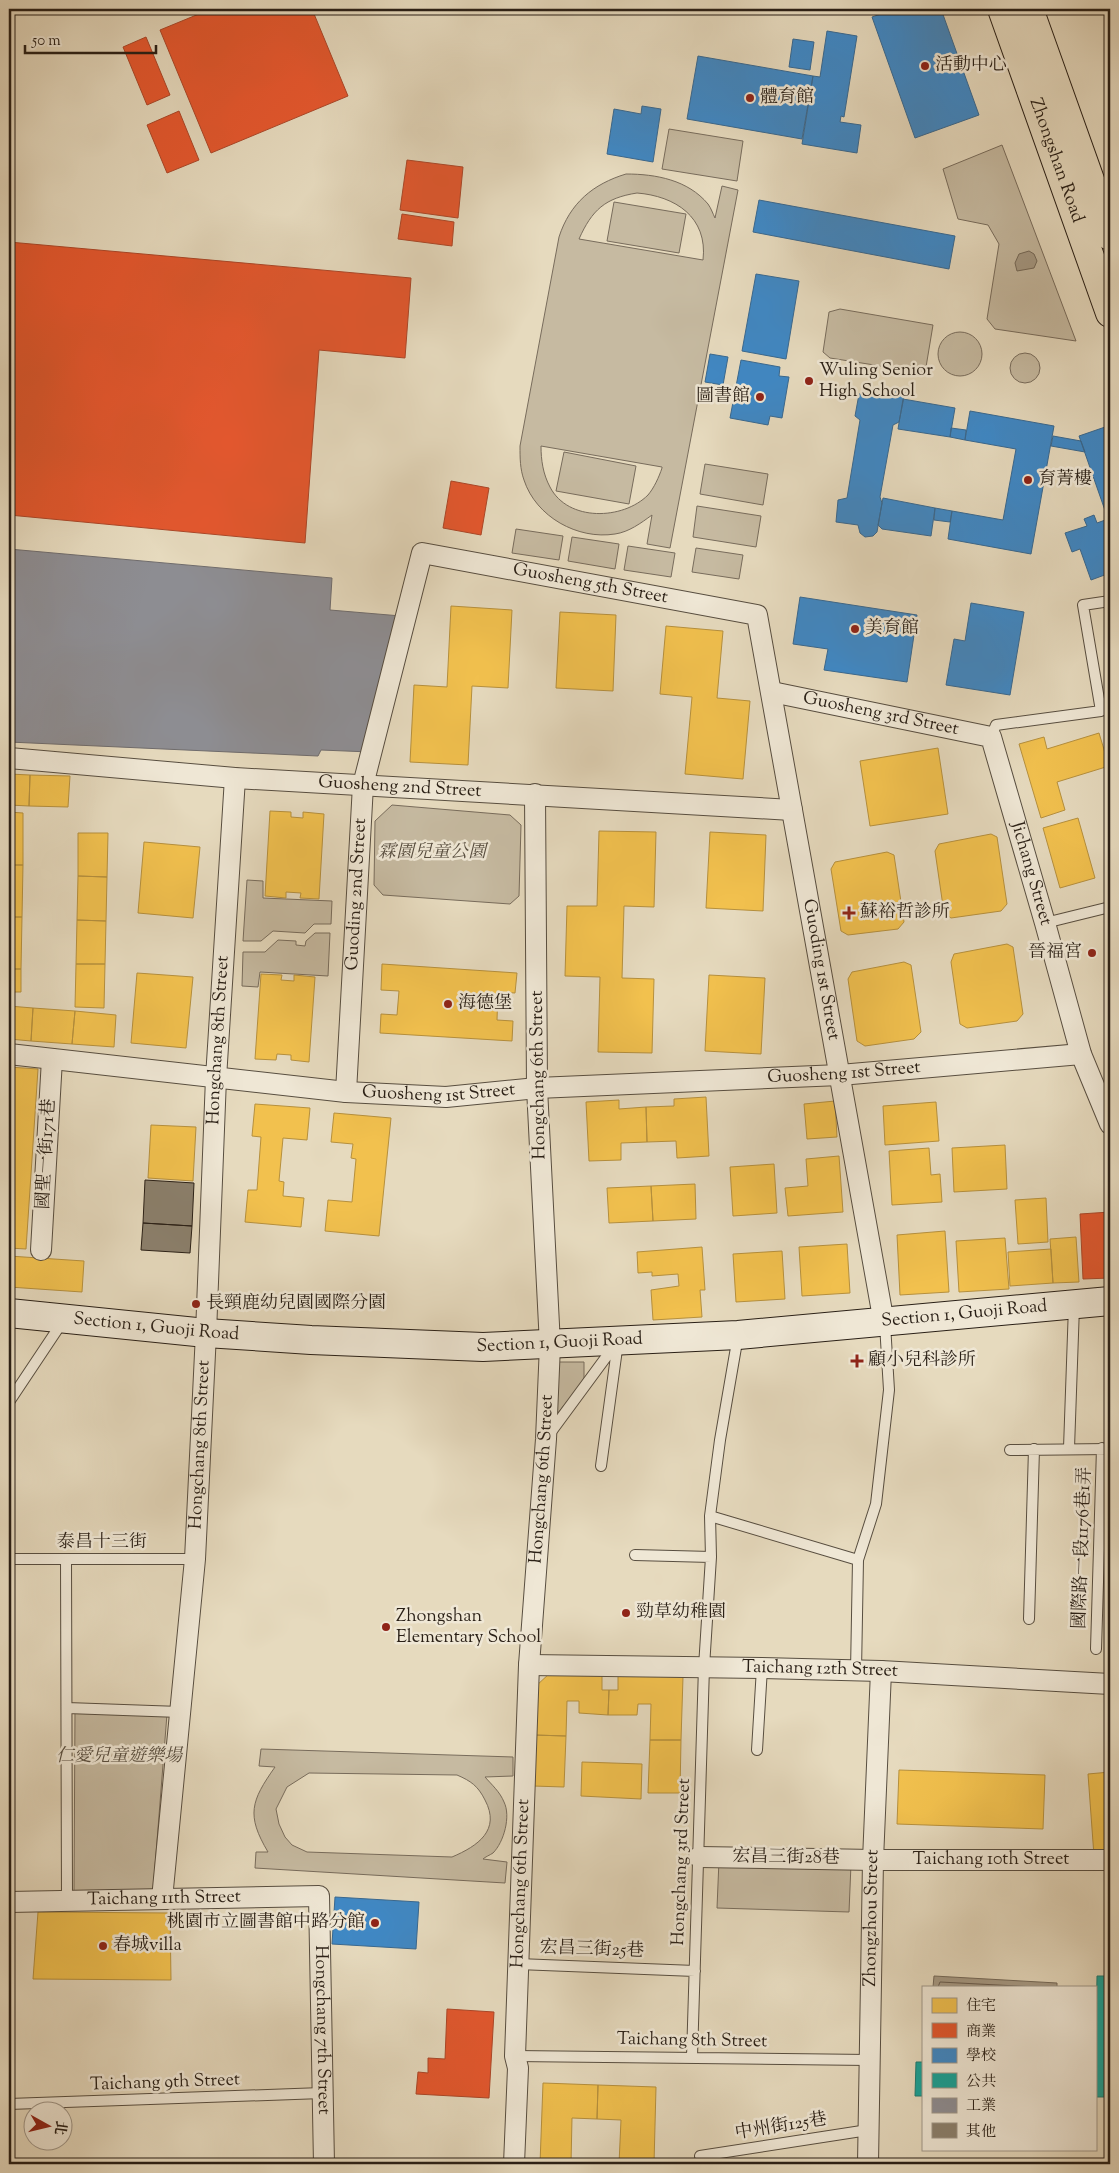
<svg xmlns="http://www.w3.org/2000/svg" width="1119" height="2173" viewBox="0 0 1119 2173" font-family="'Sorts Mill Goudy','Noto Serif TC',serif">
<style>
.green{fill:#c6baa1;stroke:#786c5c;fill-rule:evenodd}
.water{fill:#a69a85;stroke:#746959}
.homes{fill:#f2c14e;stroke:#b6903d}
.shops{fill:#e4572e;stroke:#ac4627}
.schools{fill:#3f88c5;stroke:#386890}
.public{fill:#17a398;stroke:#1c7b71}
.industry{fill:#8d8d92;stroke:#6f6c6d}
.lines{fill:none;stroke-linecap:round;stroke-linejoin:round}
.shore{stroke:#685c4e;stroke-width:1}
.building{fill:#8b806d;stroke:#291f16}
.lane-casing{stroke:#584e40;stroke-width:12}
.street-casing{stroke:#584e40;stroke-width:22}
.secondary-casing{stroke:#291f16;stroke-width:30}
.primary-casing{stroke:#291f16;stroke-width:30}
.lane{stroke:#efe7d5;stroke-width:10}
.street{stroke:#efe7d5;stroke-width:20}
.secondary{stroke:#efe7d5;stroke-width:28}
.primary{stroke:#e6dabe;stroke-width:28}
.poi-dot{fill:#8f2418;stroke:#efe7d5;stroke-width:2}
.labels{text-anchor:middle;dominant-baseline:central;stroke-width:5;stroke-linejoin:round;paint-order:stroke}
.poi-label{font-size:18px;fill:#291f16;stroke:#efe7d5;text-anchor:start}
.street-label{font-size:18px;fill:#291f16;stroke:#efe7d5}
.park-label{font-size:18px;font-style:italic;fill:#584e40;stroke:#efe7d5}
</style>
<rect width="100%" height="100%" fill="#e6dabe"/>
<filter id="stains"><feTurbulence type="fractalNoise" baseFrequency=".004" numOctaves="4"/><feColorMatrix values="0 0 0 0 .2 0 0 0 0 .09 0 0 0 0 .02 0 0 0 .5 -.17"/></filter>
<radialGradient id="worn" r=".72"><stop offset=".6" stop-color="#630" stop-opacity="0"/><stop offset="1" stop-color="#630" stop-opacity=".3"/></radialGradient>
<path class="green" d="M669,129L743,141L737,181L662,169Z
M1002,145L1076,341L995,329L987,319L999,244L988,225L958,219L943,169Z
M626,174C656,174 688,180 708,204C711,208 713,214 715,218L722,186L738,190L670,548L647,544L652,515C641,523 629,532 615,534C578,540 536,517 524,480C520,469 520,458 520,446L559,237C570,203 593,184 626,174ZM637,193C675,196 708,217 703,260L579,239C592,210 605,198 637,193ZM541,446L662,467V468C659,477 654,488 648,495C623,520 568,522 550,487C543,474 541,460 541,446Z
M614,202L686,214L679,253L607,241Z
M840,309L933,325L925,373L830,358L823,352L829,312Z
M938 354a22 22 0 1 1 44 0a22 22 0 1 1-44 0Z
M1010 368a15 15 0 1 1 30 0a15 15 0 1 1-30 0Z
M564,452L636,466L629,504L556,491Z
M705,464L768,474L763,505L700,494Z
M697,506L761,516L756,547L693,537Z
M516,529L563,536L559,560L512,553Z
M572,537L619,544L615,569L568,561Z
M628,546L675,553L671,577L624,570Z
M696,548L743,555L739,579L692,572Z
M392,805L510,815L521,825L519,896L510,904L383,895L374,885L375,821Z
M247,880L263,881V898L332,901L331,924H314L305,933L273,931L261,941H243Z
M315,933H330L328,976L260,972L258,987L242,986L243,952H265L278,940L296,941V945L305,946L306,941Z
M557,1362H584V1381L552,1420Z
M75,1710L167,1714L153,1892L74,1891Z
M261,1749L513,1757V1776L485,1777C492,1785 500,1792 504,1802C511,1816 504,1842 493,1853C490,1855 485,1857 483,1859L507,1862L505,1883L255,1868L256,1852H268C246,1815 251,1801 275,1767L259,1766ZM309,1773L457,1775C471,1781 478,1786 485,1800C501,1830 478,1846 452,1857L307,1852L292,1845L285,1837L279,1824L276,1809L287,1787Z
M719,1860L851,1864L849,1912L717,1908Z"/>
<path class="water" d="M1029,251L1034,254L1037,261L1034,268L1017,271L1015,263L1019,254Z
M934,1976L1057,1983V1987H933Z"/>
<path class="homes" d="M451,606L512,610L508,688L472,686L468,765L410,762L414,685L447,687Z
M560,612L616,615L613,691L556,688Z
M666,626L723,631L717,698L750,701L743,779L685,774L692,697L660,694Z
M1099,733L1109,766L1057,782L1065,810L1041,818L1019,744L1044,737L1047,749Z
M938,748L948,814L870,826L860,761Z
M9,774L30,775L29,806L9,805Z
M30,775L70,776L68,807L29,806Z
M270,811L291,812V817L303,818V812L324,814L319,899L300,898L301,893L286,892V898L265,896Z
M9,812L23,813V865H9Z
M1078,818L1095,878L1060,888L1043,828Z
M599,831L656,832L654,907L624,906L622,978L654,979L652,1053L598,1052L600,977L565,976L567,906H597Z
M710,832L766,835L763,911L706,908Z
M78,833H108L107,877L78,876Z
M991,834L997,837L1007,904L1001,911L951,918L944,913L935,851L939,844Z
M144,842L200,847L193,918L138,913Z
M887,852L894,855L904,922L898,929L848,935L841,931L831,869L835,862Z
M9,865H23L22,917H9Z
M78,876L107,877L106,921L77,920Z
M9,917H22L21,969H9Z
M77,920L106,921L105,964H76Z
M1007,944L1013,947L1023,1014L1017,1021L967,1028L960,1024L951,962L954,954Z
M904,962L911,965L921,1032L914,1039L865,1046L857,1041L848,979L852,972Z
M76,964H105L104,1008L75,1007Z
M382,964L517,973L515,993L498,992L497,1020L513,1021L512,1041L380,1033L381,1014L397,1015L399,991L381,990Z
M9,969H21V992H9Z
M137,973L193,977L186,1048L131,1043Z
M261,974L282,975L281,980L294,981V975L315,977L309,1062L291,1060V1055L277,1054L276,1060L255,1059Z
M709,975L765,978L761,1054L705,1051Z
M9,1006L33,1008L31,1041L9,1039Z
M33,1008L75,1011L72,1044L31,1041Z
M75,1011L116,1015L114,1047L72,1044Z
M9,1067L38,1069L26,1249L9,1248Z
M706,1097L709,1156L677,1158L676,1141L647,1142L646,1107L674,1106V1099Z
M619,1100V1109L646,1107L647,1142L621,1143V1160L589,1161L586,1102Z
M835,1101L837,1137L807,1139L804,1104Z
M936,1102L939,1141L885,1145L883,1106Z
M255,1104L310,1108L307,1140L283,1138L279,1181L284,1182L283,1196L304,1198L301,1227L245,1222L248,1190H257L261,1137L252,1136Z
M334,1113L391,1118L379,1236L325,1231L328,1200L352,1202L356,1159L351,1158L353,1144L331,1142Z
M151,1125L196,1127L193,1181L148,1178Z
M1005,1145L1007,1189L954,1192L952,1148Z
M929,1148L931,1175L940,1174L942,1202L892,1205L889,1151Z
M839,1156L843,1212L788,1216L785,1188L808,1186L806,1159Z
M774,1164L777,1213L733,1216L730,1167Z
M695,1184L696,1219L653,1221L651,1186Z
M651,1186L653,1221L609,1223L607,1188Z
M1046,1198L1048,1242L1018,1244L1015,1200Z
M945,1231L949,1292L900,1295L897,1235Z
M1076,1237L1079,1282L1053,1283L1050,1239Z
M1005,1238L1009,1289L959,1292L956,1241Z
M847,1244L850,1293L802,1296L799,1247Z
M702,1247L705,1290H700L702,1317L653,1320L651,1290L679,1286L678,1274L652,1276V1272L638,1273L637,1252Z
M1051,1249L1053,1283L1010,1286L1008,1252Z
M782,1251L785,1299L736,1302L733,1254Z
M9,1256L84,1261L82,1292L9,1287Z
M550,1673L602,1674V1690H609L608,1715L579,1713V1701H567L566,1736L534,1735L536,1686Z
M618,1675L683,1677L681,1740H650L651,1704H638L637,1715H608L609,1690H618Z
M534,1735L566,1736L564,1787L533,1786Z
M650,1740H681L680,1793H648Z
M582,1762L642,1764L641,1799L581,1796Z
M899,1770L1045,1775L1043,1829L897,1824Z
M1110,1772V1854L1094,1856L1088,1774Z
M38,1912L170,1913L171,1980L33,1979Z
M543,2083L598,2085L597,2119L572,2118L571,2164H540Z
M598,2085L656,2087L654,2164H619L621,2120L597,2119Z"/>
<path class="shops" d="M211,9H312L348,96L211,153L160,30Z
M146,37L170,95L147,105L123,47Z
M179,111L199,160L167,173L147,125Z
M407,160L463,167L458,218L400,210Z
M402,214L454,222L452,246L398,239Z
M9,242L411,278L405,358L319,350L305,543L9,515Z
M451,481L489,488L481,535L443,528Z
M1110,1212V1278L1083,1279L1080,1214Z
M447,2009L494,2012L489,2098L416,2094L418,2072L428,2073V2058L445,2059Z"/>
<path class="schools" d="M895,9H941L979,115L915,138L872,17Z
M827,31L857,36L844,117L841,116L840,122L861,125L857,153L802,144L813,76L820,77Z
M793,39L814,42L810,70L789,67Z
M698,56L813,76L802,139L687,119Z
M642,106L661,109L653,162L607,154L614,109L641,114Z
M759,200L955,236L949,269L753,232Z
M756,274L799,281L786,359L742,351Z
M710,354L728,357L723,385L705,382Z
M741,360L780,367L779,376L789,377L782,418L770,416L768,425L730,418Z
M885,389L905,392L899,422L893,425L880,497L882,503L877,532L873,536L865,537L860,533L858,525L836,522L838,500L847,498L860,420L855,416L859,394L883,397Z
M903,399L955,408L950,437L898,429Z
M970,411L1054,426L1031,554L948,539L952,511L1003,520L1016,449L965,440Z
M1108,426L1110,432V573L1091,580L1080,549L1072,552L1065,533L1087,526L1084,519L1094,515L1097,523L1108,519L1079,436Z
M951,428L966,430L965,440L950,437Z
M1053,436L1081,441L1085,452L1051,446Z
M883,498L935,508L931,536L882,529L878,525Z
M935,508L952,511L950,522L934,520Z
M800,597L917,615L907,682L824,670L828,649L793,644Z
M971,603L1024,612L1010,695L946,685L954,639L965,641Z
M335,1897L419,1902L416,1949L332,1944Z"/>
<path class="public" d="M1097,1976H1110V2097H1095Z
M916,2062H923V2096H915Z"/>
<path class="industry" d="M9,549L332,578L330,610L401,616L370,752L321,750L318,756L9,742Z"/>
<g class="lines">
<path class="shore" d="M938,1987L940,1982L1036,1987"/>
</g>
<path class="building" d="M145,1180L194,1183L192,1226L143,1223Z
M143,1223L192,1226L190,1253L141,1250Z"/>
<g class="lines">
<defs>
<path id="lane" d="M991,737L996,725L1101,711L1083,605L1110,601
M1045,923L1110,907
M9,1402L63,1321
M548,1436L615,1345
M1069,1448L1074,1306
M1010,1450L1110,1449
M601,1466L618,1342
M710,1516L858,1560
M635,1555L711,1557
M9,1559H195
M66,1559L67,1901
M1029,1619L1034,1449
M1096,1649L1102,1448
M856,1671L858,1560L876,1504L889,1390L885,1324
M67,1708L180,1712
M757,1750L762,1668
M518,1964L695,1971
M515,2056L869,2060
M692,2057L704,1667L711,1557L710,1516L720,1440L738,1336
M9,2104L322,2093
M700,2156L868,2130"/>
<g id="street">
<path id="s1" d="M772,692L991,737L1045,923L1081,1054L1110,1124"/>
<path id="s2" d="M9,758L235,778L792,810"/>
<path id="s3" d="M9,1054L346,1092L446,1097L537,1088L840,1075L1081,1054"/>
<path id="s4" d="M346,1092L363,785L422,553L757,615L884,1323"/>
<path d="M41,1250L52,1059"/>
<path id="s5" d="M529,1665L762,1668L881,1671L1110,1684"/>
<path id="s6" d="M699,1857L873,1860H1110"/>
<path id="s7" d="M162,1899L195,1559L206,1333L216,1078L235,778"/>
<path id="s8" d="M9,1902L319,1896L324,2164"/>
<path id="s9" d="M514,2164L518,2068L515,2056L529,1665L546,1439L550,1345L537,1088L535,794"/>
<path id="s10" d="M868,2164L873,1860L881,1671"/>
</g>
<g id="secondary">
<path id="s11" d="M9,1313L206,1333L311,1340L483,1347L738,1335L1110,1301"/>
</g>
<g id="primary">
<path id="s12" d="M1002,9L1110,313"/>
<path d="M1029,9L1110,236"/>
</g>
</defs>
<use href="#lane" class="lane-casing"/>
<use href="#street" class="street-casing"/>
<use href="#secondary" class="secondary-casing"/>
<use href="#primary" class="primary-casing"/>
<use href="#lane" class="lane"/>
<use href="#street" class="street"/>
<use href="#secondary" class="secondary"/>
<use href="#primary" class="primary"/>
</g>
<g class="poi-dot">
<circle cx="925" cy="66" r="5"/>
<circle cx="750" cy="98" r="5"/>
<circle cx="809" cy="381" r="5"/>
<circle cx="760" cy="397" r="5"/>
<circle cx="1028" cy="480" r="5"/>
<circle cx="855" cy="629" r="5"/>
<path d="M846.5 905.5h5v5h5v5h-5v5h-5v-5h-5v-5h5z"/>
<circle cx="1092" cy="953" r="5"/>
<circle cx="448" cy="1004" r="5"/>
<circle cx="196" cy="1304" r="5"/>
<path d="M854.5 1353.5h5v5h5v5h-5v5h-5v-5h-5v-5h5z"/>
<circle cx="626" cy="1613" r="5"/>
<circle cx="386" cy="1627" r="5"/>
<circle cx="375" cy="1923" r="5"/>
<circle cx="103" cy="1946" r="5"/>
</g>
<g class="labels">
<g class="poi-label">
<text x="935" y="66">活動中心</text>
<text x="760" y="98">體育館</text>
<text x="819" y="371">Wuling Senior<tspan x="819" dy="21">High School</tspan></text>
<text x="750" y="397" text-anchor="end">圖書館</text>
<text x="1038" y="480">育菁樓</text>
<text x="865" y="629">美育館</text>
<text x="860" y="913">蘇裕哲診所</text>
<text x="1082" y="953" text-anchor="end">晉福宮</text>
<text x="458" y="1004">海德堡</text>
<text x="206" y="1304">長頸鹿幼兒園國際分園</text>
<text x="868" y="1361">顧小兒科診所</text>
<text x="636" y="1613">勁草幼稚園</text>
<text x="396" y="1617">Zhongshan<tspan x="396" dy="21">Elementary School</tspan></text>
<text x="365" y="1923" text-anchor="end">桃園市立圖書館中路分館</text>
<text x="113" y="1946">春城villa</text>
</g>
<g class="street-label">
<text stroke="none"><textPath href="#s12" startOffset="161">Zhongshan Road</textPath></text>
<text stroke="none"><textPath href="#s4" startOffset="718">Guosheng 5th Street</textPath></text>
<text stroke="none"><textPath href="#s1" startOffset="111">Guosheng 3rd Street</textPath></text>
<text stroke="none"><textPath href="#s2" startOffset="392">Guosheng 2nd Street</textPath></text>
<text stroke="none"><textPath href="#s1" startOffset="366">Jichang Street</textPath></text>
<text stroke="none"><textPath href="#s4" startOffset="198">Guoding 2nd Street</textPath></text>
<text stroke="none"><textPath href="#s4" startOffset="1248">Guoding 1st Street</textPath></text>
<text stroke="none"><textPath href="#s7" startOffset="861">Hongchang 8th Street</textPath></text>
<text stroke="none"><textPath href="#s3" startOffset="838">Guosheng 1st Street</textPath></text>
<text transform="translate(539 1075) rotate(-91)">Hongchang 6th Street</text>
<text stroke="none"><textPath href="#s3" startOffset="432">Guosheng 1st Street</textPath></text>
<text transform="translate(47 1154) rotate(-87)">國聖一街171巷</text>
<text stroke="none"><textPath href="#s11" startOffset="958">Section 1, Guoji Road</textPath></text>
<text stroke="none"><textPath href="#s11" startOffset="148">Section 1, Guoji Road</textPath></text>
<text stroke="none"><textPath href="#s11" startOffset="552">Section 1, Guoji Road</textPath></text>
<text stroke="none"><textPath href="#s7" startOffset="456">Hongchang 8th Street</textPath></text>
<text stroke="none"><textPath href="#s9" startOffset="686">Hongchang 6th Street</textPath></text>
<text x="102" y="1543">泰昌十三街</text>
<text transform="translate(1083 1548) rotate(-88)">國際路一段1176巷1弄</text>
<text stroke="none"><textPath href="#s5" startOffset="291">Taichang 12th Street</textPath></text>
<text transform="translate(786 1858) rotate(1)">宏昌三街28巷</text>
<text stroke="none"><textPath href="#s6" startOffset="292">Taichang 10th Street</textPath></text>
<text transform="translate(682 1862) rotate(-88)">Hongchang 3rd Street</text>
<text stroke="none"><textPath href="#s9" startOffset="281">Hongchang 6th Street</textPath></text>
<text stroke="none"><textPath href="#s8" startOffset="155">Taichang 11th Street</textPath></text>
<text stroke="none"><textPath href="#s10" startOffset="246">Zhongzhou Street</textPath></text>
<text transform="translate(592 1950) rotate(2)">宏昌三街25巷</text>
<text stroke="none"><textPath href="#s8" startOffset="444">Hongchang 7th Street</textPath></text>
<text transform="translate(692 2041) rotate(1)">Taichang 8th Street</text>
<text transform="translate(165 2083) rotate(-2)">Taichang 9th Street</text>
<text transform="translate(781 2127) rotate(-9)">中州街125巷</text>
</g>
<g class="park-label">
<text x="432" y="853">霖園兒童公園</text>
<text x="119" y="1757">仁愛兒童遊樂場</text>
</g>
</g>
<rect width="1119" height="2173" fill="none" stroke="#e6dabe" stroke-width="30"/>
<rect x="10" y="10" width="1099" height="2153" fill="none" stroke="#291f16" stroke-width="2.5"/>
<rect x="15" y="15" width="1089" height="2143" fill="none" stroke="#291f16"/>
<rect x="922" y="1986" width="175" height="165" fill="#efe7d5" stroke="#a09789"/>
<rect x="932" y="1998" width="25" height="15" fill="#f2c14e" stroke="#a09789"/>
<text x="966" y="2010" font-size="15" fill="#291f16">住宅</text>
<rect x="932" y="2023" width="25" height="15" fill="#e4572e" stroke="#a09789"/>
<text x="966" y="2036" font-size="15" fill="#291f16">商業</text>
<rect x="932" y="2048" width="25" height="15" fill="#3f88c5" stroke="#a09789"/>
<text x="966" y="2060" font-size="15" fill="#291f16">學校</text>
<rect x="932" y="2073" width="25" height="15" fill="#17a398" stroke="#a09789"/>
<text x="966" y="2086" font-size="15" fill="#291f16">公共</text>
<rect x="932" y="2098" width="25" height="15" fill="#8d8d92" stroke="#a09789"/>
<text x="966" y="2110" font-size="15" fill="#291f16">工業</text>
<rect x="932" y="2123" width="25" height="15" fill="#8b806d" stroke="#a09789"/>
<text x="966" y="2136" font-size="15" fill="#291f16">其他</text>
<g transform="translate(48 2126) rotate(98)"><circle r="24" fill="#efe7d5" stroke="#a09789"/>
<path d="M0-4L9 19L0 12L-9 19Z" fill="#8f2418"/>
<text y="-8" font-size="14" font-weight="bold" text-anchor="middle" fill="#291f16">北</text>
</g>
<path d="M25 45v8h131v-8" fill="none" stroke="#291f16" stroke-width="2.5"/>
<text x="32" y="45" font-size="15" fill="#291f16" stroke="#efe7d5" stroke-width="4" paint-order="stroke">50 m</text>
<rect width="100%" height="100%" filter="url(#stains)"/>
<rect width="100%" height="100%" fill="url(#worn)"/>
</svg>
